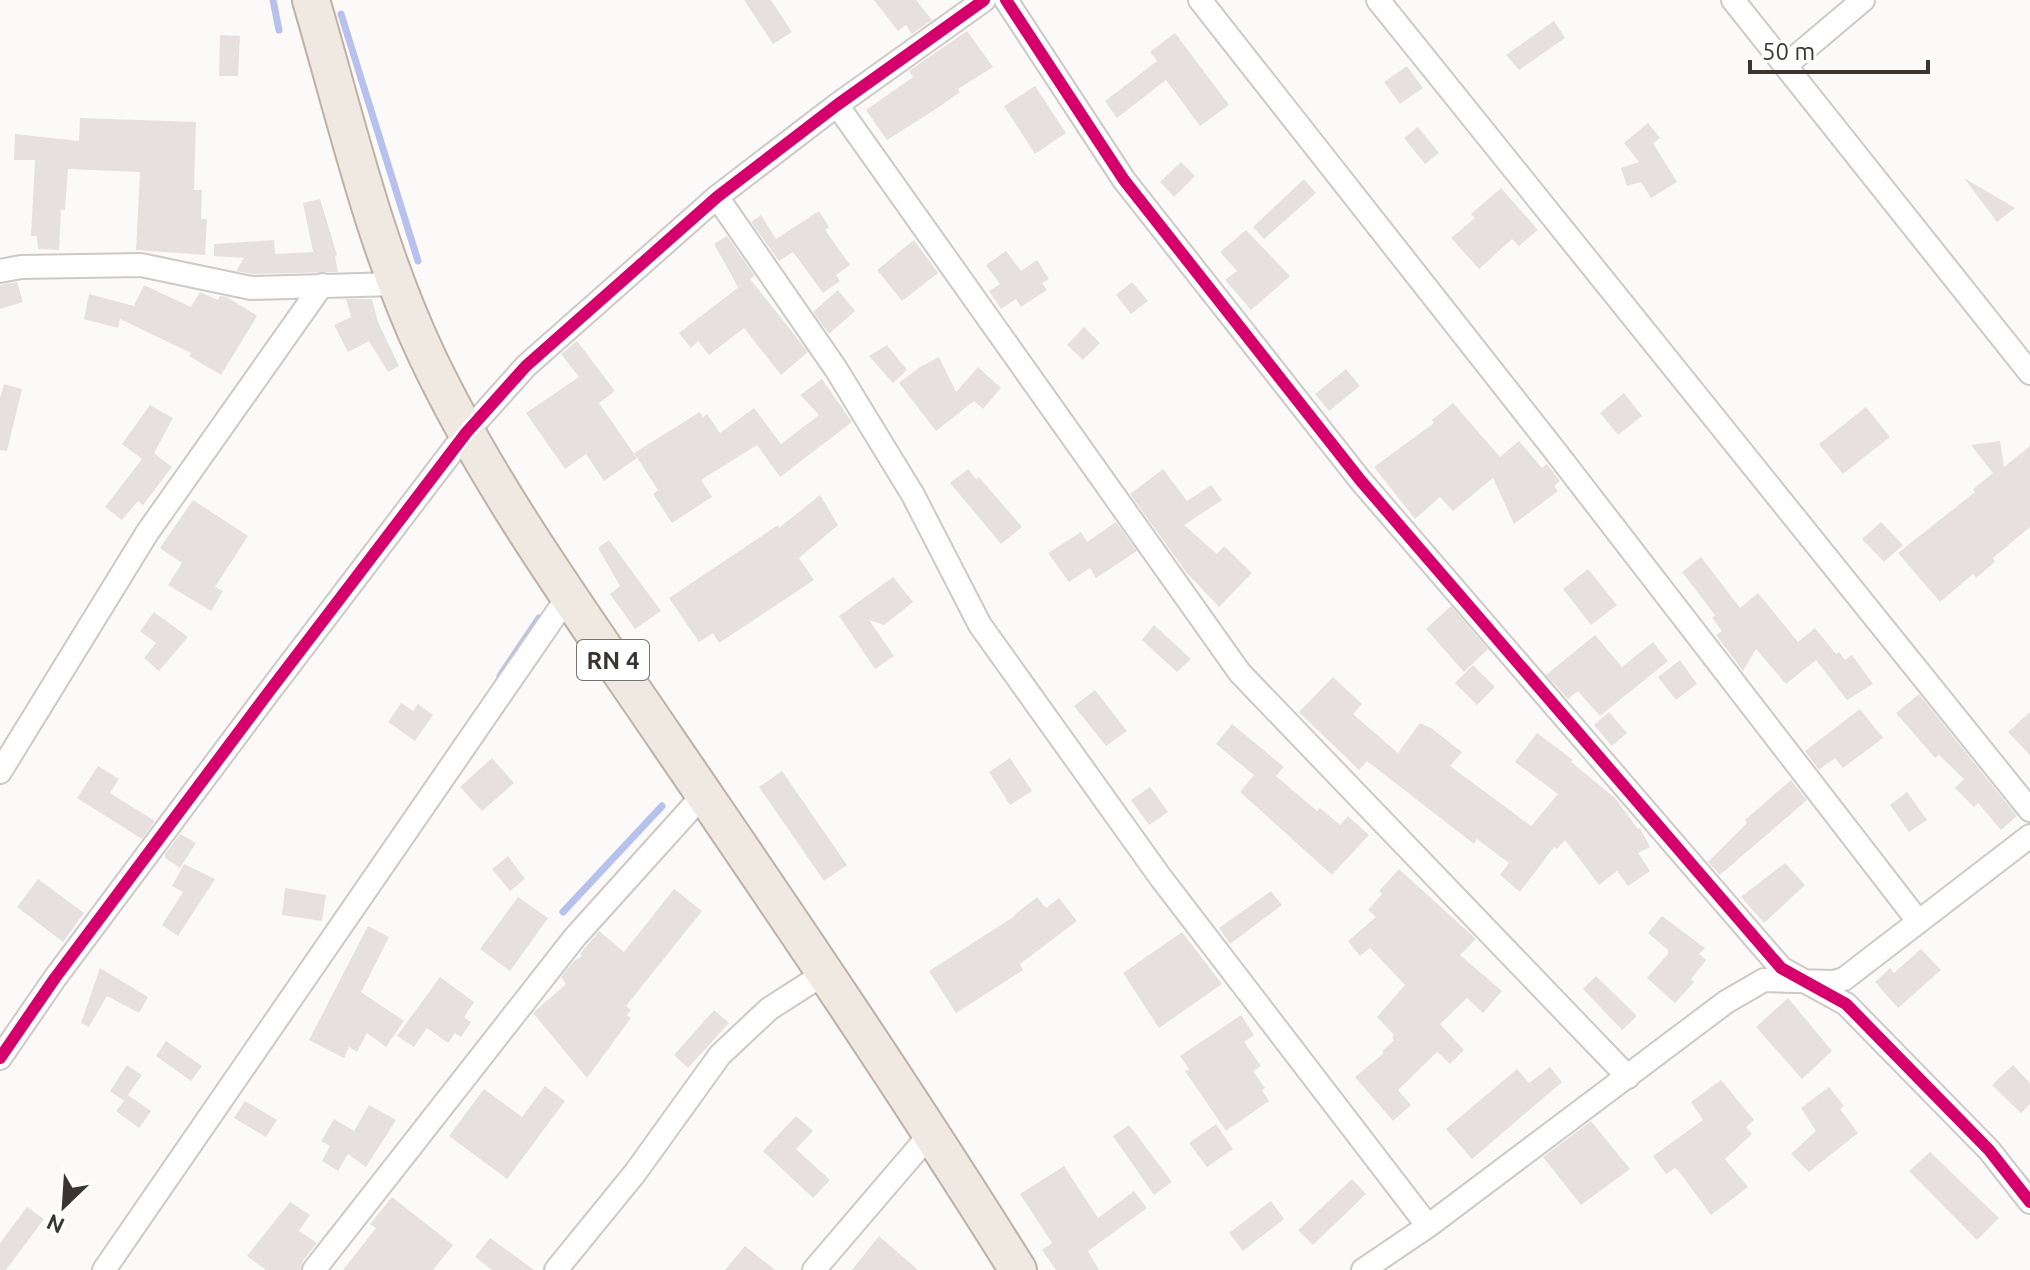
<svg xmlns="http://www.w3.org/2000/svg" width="2030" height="1270" viewBox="0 0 2030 1270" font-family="Ubuntu,sans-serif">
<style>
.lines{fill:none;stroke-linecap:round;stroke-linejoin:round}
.stream{stroke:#b7c1ed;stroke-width:7}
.building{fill:#e6e1de}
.minor-casing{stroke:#cdc9c6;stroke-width:26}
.primary-casing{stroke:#beb1a4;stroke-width:40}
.minor{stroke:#fffefe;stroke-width:22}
.primary{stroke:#f0e9e2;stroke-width:36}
.cycleway-casing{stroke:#fff;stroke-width:17}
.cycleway{stroke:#d6006c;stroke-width:12}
.labels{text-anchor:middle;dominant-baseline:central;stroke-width:7;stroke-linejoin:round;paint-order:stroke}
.shield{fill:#fff;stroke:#75726e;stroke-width:2}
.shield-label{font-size:24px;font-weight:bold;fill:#3a3530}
</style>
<rect width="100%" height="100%" fill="#fcfaf9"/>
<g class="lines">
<path class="stream" d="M273,0L279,30
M341,14L418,261
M500,676L539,618
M563,912L662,806"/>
</g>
<path class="building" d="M744,0H771L792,32L773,44Z
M874,0H916L932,20L912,34L906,25L898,31Z
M1554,21L1565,38L1519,70L1506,55Z
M967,31L993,67L958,89L960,92L936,109L887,140L866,110L913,77L909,71Z
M1175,33L1229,105L1200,126L1166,80L1117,118L1105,101L1157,61L1150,52Z
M220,35L240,36L238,76H219Z
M1407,66L1423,88L1400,104L1384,82Z
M1035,86L1066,133L1035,154L1004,106Z
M80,118L196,122L194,190H202L201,219H207L205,255L136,250L140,172L68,169L65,210H61L59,250L38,249L37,236H31L35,160H14L15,134L79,141Z
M1648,123L1660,138L1653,143L1677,182L1651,198L1641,182L1627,186L1621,168L1639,162L1624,143Z
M1418,127L1439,153L1425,164L1404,138Z
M1181,162L1195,176L1174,197L1160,182Z
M1964,178L2015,208L1997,222Z
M1304,179L1316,193L1264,239L1253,227Z
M1501,188L1538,230L1519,246L1512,239L1479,269L1451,238L1475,218L1471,214Z
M320,199L337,255L335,256L338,272L252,274L236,271L244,258L214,256V244L274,240L275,254L313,252L303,203Z
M819,211L829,227L825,230L850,265L836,275L840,281L823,293L793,252L779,261L751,222L761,215L776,239Z
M1246,230L1290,276L1251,310L1225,280L1237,271L1220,252Z
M727,236L755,276L750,279L808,352L781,375L744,328L709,355L698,341L691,348L679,333L744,283L738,287L714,244Z
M914,240L938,273L902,301L877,270Z
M1006,251L1021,271L1037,260L1049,279L1042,283L1047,290L1021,307L1016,299L1001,309L989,291L1000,284L986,265Z
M17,282L23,302L0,309V285Z
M1132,282L1148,301L1131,314L1116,295Z
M144,285L191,307L200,292L218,300L220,296L227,297L257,316L221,375L189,356L191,353L120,319L118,328L84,319L89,294L134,306Z
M838,290L855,311L829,334L813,312Z
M346,299H372L378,322L399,366L388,372L369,341L348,352L334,325L351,317Z
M1084,327L1100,343L1083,360L1067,345Z
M577,341L615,391L599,403L637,458L604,481L586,454L565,469L526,413L579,377L561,354Z
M887,345L907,370L893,383L869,356Z
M939,357L956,392L978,367L1001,388L983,409L974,401L936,431L899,383L920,367Z
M1346,369L1360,386L1329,411L1315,394Z
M822,379L852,422L780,477L757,445L701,480L712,497L672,523L653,494L658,490L634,453L700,412L703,417L707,414L720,433L754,408L781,444L819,415L800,395Z
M4,384L22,389L7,451L0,450V398Z
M1624,393L1642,416L1618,435L1600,413Z
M1453,403L1500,457L1519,441L1542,468L1547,464L1560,481L1554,486L1558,491L1514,524L1493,478L1453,511L1440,497L1415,519L1374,467L1434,423L1432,420Z
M150,405L173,418L154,453L172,467L143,505L138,501L122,520L105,507L142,459L122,444Z
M1866,407L1890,437L1843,474L1819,444Z
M2000,441L2004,467L2030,446V527L1993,558L1995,562L1976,578L1973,574L1940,602L1898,553L1975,492L1973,489L1993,473L1971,445Z
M968,469L976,479L979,477L1022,527L1001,544L950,483Z
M1163,469L1187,501L1211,485L1222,500L1184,525L1217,554L1224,546L1252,573L1219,607L1186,572L1130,494Z
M820,495L838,525L799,558L814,580L719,643L713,633L699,642L669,598L778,525L779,528Z
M193,500L248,536L215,587L223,591L211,611L168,585L182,563L160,548Z
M1116,522L1137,551L1096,578L1090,568L1069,582L1048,553L1081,532L1087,542Z
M1881,522L1903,545L1884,562L1862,539Z
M609,540L661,611L635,629L610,594L620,586L598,548Z
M1701,557L1740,608L1758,593L1798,642L1815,628L1836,654L1839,652L1845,660L1852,655L1873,684L1847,700L1816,660L1786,684L1756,649L1743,671L1716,635L1722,631L1712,618L1715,615L1682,572Z
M1588,569L1617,605L1591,625L1563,589Z
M893,577L913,602L884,625L869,620L894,656L875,669L839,616Z
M1451,606L1488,649L1464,672L1426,629Z
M154,612L188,637L159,671L144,658L156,643L140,631Z
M1154,625L1191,659L1177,672L1142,640Z
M1595,635L1622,667L1653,642L1668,661L1600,716L1578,691L1568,699L1546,675Z
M1680,660L1697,684L1676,700L1658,677Z
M1473,665L1495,687L1477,705L1455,683Z
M1333,677L1362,704L1353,714L1398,753L1420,723L1431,728L1462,752L1450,766L1531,826L1558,794L1515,762L1537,733L1573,760L1571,762L1615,798L1638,829L1640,828L1650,847L1638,853L1650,871L1628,886L1617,871L1599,885L1565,840L1557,849L1554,847L1520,892L1500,875L1509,863L1477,839L1474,844L1367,761L1359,770L1299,712Z
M1095,690L1127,731L1106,746L1074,706Z
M1919,694L2017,816L2001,830L1978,803L1974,807L1955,788L1964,779L1939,755L1935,758L1896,713Z
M401,703L413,711L418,704L433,715L415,741L388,722Z
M1860,709L1883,738L1843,768L1835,758L1819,770L1805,751Z
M1609,712L1627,733L1612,746L1594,725Z
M2030,712V755L2008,732Z
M1232,724L1284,767L1276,776L1317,811L1320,808L1340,825L1348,816L1369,835L1332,875L1240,792L1254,775L1216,744Z
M492,758L514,783L482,811L460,787Z
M1010,758L1032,791L1010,805L989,772Z
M98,766L119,779L110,793L155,821L142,839L77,798Z
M782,771L847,865L824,881L759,787Z
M1791,780L1807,800L1720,875L1708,862L1747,823L1745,820Z
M1150,787L1168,812L1149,825L1131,800Z
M1907,792L1927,820L1909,832L1890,805Z
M180,834L196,843L180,868L165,858V854Z
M508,856L525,879L510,891L492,869Z
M1785,863L1805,885L1764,923L1741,897Z
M184,864L215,879L178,936L162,925L183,892L172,886Z
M1399,869L1476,939L1460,955L1502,991L1483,1013L1467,998L1440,1024L1464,1050L1450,1064L1437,1052L1398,1090L1411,1105L1393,1121L1355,1077L1384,1053L1382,1051L1394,1040L1392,1037L1394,1035L1377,1017L1405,985L1370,948L1360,956L1348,941L1376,917L1368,910L1382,894L1379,891Z
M38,879L84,913L63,942L17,907Z
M285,888L326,895L322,921L282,915Z
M674,889L702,911L626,1006L631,1010L627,1015L631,1018L587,1078L533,1013L566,984L561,977L574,961L582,956L580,954L599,931L624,952Z
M1271,891L1282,905L1230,944L1219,928Z
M518,897L548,918L510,971L480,949Z
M1037,897L1046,908L1059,898L1077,921L1020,964L1023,970L956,1013L929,971L1015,916L1014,915Z
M1662,916L1705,948L1699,954L1706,960L1691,979L1694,982L1675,1003L1647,978L1668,954V950L1648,933Z
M368,926L389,937L361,992L404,1021L386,1047L367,1033L357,1052L349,1047L344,1058L309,1040Z
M1182,932L1222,984L1159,1028L1123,973Z
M1921,949L1941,970L1898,1008L1875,982L1890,968L1894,973Z
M100,968L148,997L139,1013L107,996L89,1027L81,1023Z
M1596,976L1637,1016L1622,1030L1583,989Z
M440,977L474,1002L464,1017L471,1022L461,1037L455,1033L448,1043L427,1028L414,1047L397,1036Z
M1788,998L1832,1051L1802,1079L1756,1027Z
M714,1010L729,1023L688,1068L674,1055Z
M1241,1015L1254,1035L1244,1042L1261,1066L1253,1071L1265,1088L1262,1090L1269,1101L1226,1131L1185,1071L1189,1069L1180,1056Z
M166,1041L202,1066L191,1081L156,1056Z
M127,1065L142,1075L125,1099L128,1095L151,1111L139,1128L116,1111L124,1101L110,1091Z
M2013,1065L2030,1083V1104L2021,1113L1992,1085Z
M1550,1067L1562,1082L1472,1159L1446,1129L1517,1069L1529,1083Z
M1721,1080L1754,1120L1746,1127L1752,1134L1725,1159L1748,1187L1711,1215L1681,1174L1675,1168L1666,1174L1653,1156L1703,1120L1691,1102Z
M545,1086L565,1101L507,1179L449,1136L484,1089L522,1117Z
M1829,1087L1844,1106L1840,1109L1858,1133L1809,1172L1791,1154L1816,1131L1801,1108Z
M245,1101L277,1120L266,1137L234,1118Z
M369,1105L396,1120L366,1167L348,1154L338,1171L322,1161L330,1146L321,1141L334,1119L354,1131Z
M796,1116L813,1131L796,1149L830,1180L813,1198L763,1151Z
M1591,1121L1630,1169L1581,1205L1543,1157Z
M1216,1124L1233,1149L1207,1167L1189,1143Z
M1129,1125L1172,1182L1154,1195L1113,1136Z
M1930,1152L1999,1218L1977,1240L1909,1171Z
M1064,1166L1098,1218L1134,1191L1147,1208L1088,1251L1099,1270H1056L1042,1250L1052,1243L1020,1194Z
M1352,1179L1366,1194L1313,1245L1298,1230Z
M392,1197L453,1245L433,1270H343L376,1228L370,1224Z
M1271,1201L1284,1219L1243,1251L1229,1233Z
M290,1202L310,1215L299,1231L317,1243L303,1261L300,1270H266L247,1256Z
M27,1207L44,1219L6,1270H0V1243Z
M879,1236L918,1270H852Z
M490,1238L534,1270H492L475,1257Z
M745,1246L775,1270H725Z"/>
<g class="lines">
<defs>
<path id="minor" d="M1006,0L1124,180L1361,481L1781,968L1846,1004L1989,1150L2030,1202
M1200,0L1552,447L1918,921
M1378,0L2030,810
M1733,0L2030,373
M1786,65L1863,0
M837,105L1240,673L1628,1077
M717,197L836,369L913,495L980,625L1161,878L1428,1226
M0,271L21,267L141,265L251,288L396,284
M0,772L147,533L322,285
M0,1058L55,978L268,693L466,433L526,366L717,197L837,105L984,0
M104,1270L569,595
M314,1270L575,937L704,794
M556,1270L635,1173L720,1055L769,1009L825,973
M814,1270L932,1132
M1363,1270L1428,1226L1726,1002L1764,980L1833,982L1844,979L2030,836"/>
<path id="primary" d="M311,0C346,119 374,244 427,356C491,491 585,619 669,743C788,917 906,1091 1018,1270"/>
</defs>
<use href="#minor" class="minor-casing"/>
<use href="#primary" class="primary-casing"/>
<use href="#minor" class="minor"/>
<use href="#primary" class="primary"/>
<defs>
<path id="cycleway" d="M1006,0L1124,180L1361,481L1781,968L1846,1004L1989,1150L2030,1202
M0,1058L55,978L268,693L466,433L526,366L717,197L837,105L984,0"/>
</defs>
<use href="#cycleway" class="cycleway-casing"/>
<use href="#cycleway" class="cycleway"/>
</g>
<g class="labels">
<rect class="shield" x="577" y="640" width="72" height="40" rx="6"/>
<g class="shield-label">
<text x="613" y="660">RN 4</text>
</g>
</g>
<g transform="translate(64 1206) rotate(205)" stroke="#ffffff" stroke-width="6" paint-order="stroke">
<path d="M0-6L14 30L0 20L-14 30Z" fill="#3a3530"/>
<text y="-12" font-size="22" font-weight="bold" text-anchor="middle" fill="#3a3530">N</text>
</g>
<path d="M1750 60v12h178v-12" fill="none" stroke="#3a3530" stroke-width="4"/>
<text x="1762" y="60" font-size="24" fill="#3a3530" stroke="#ffffff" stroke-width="6" paint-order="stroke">50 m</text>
</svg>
